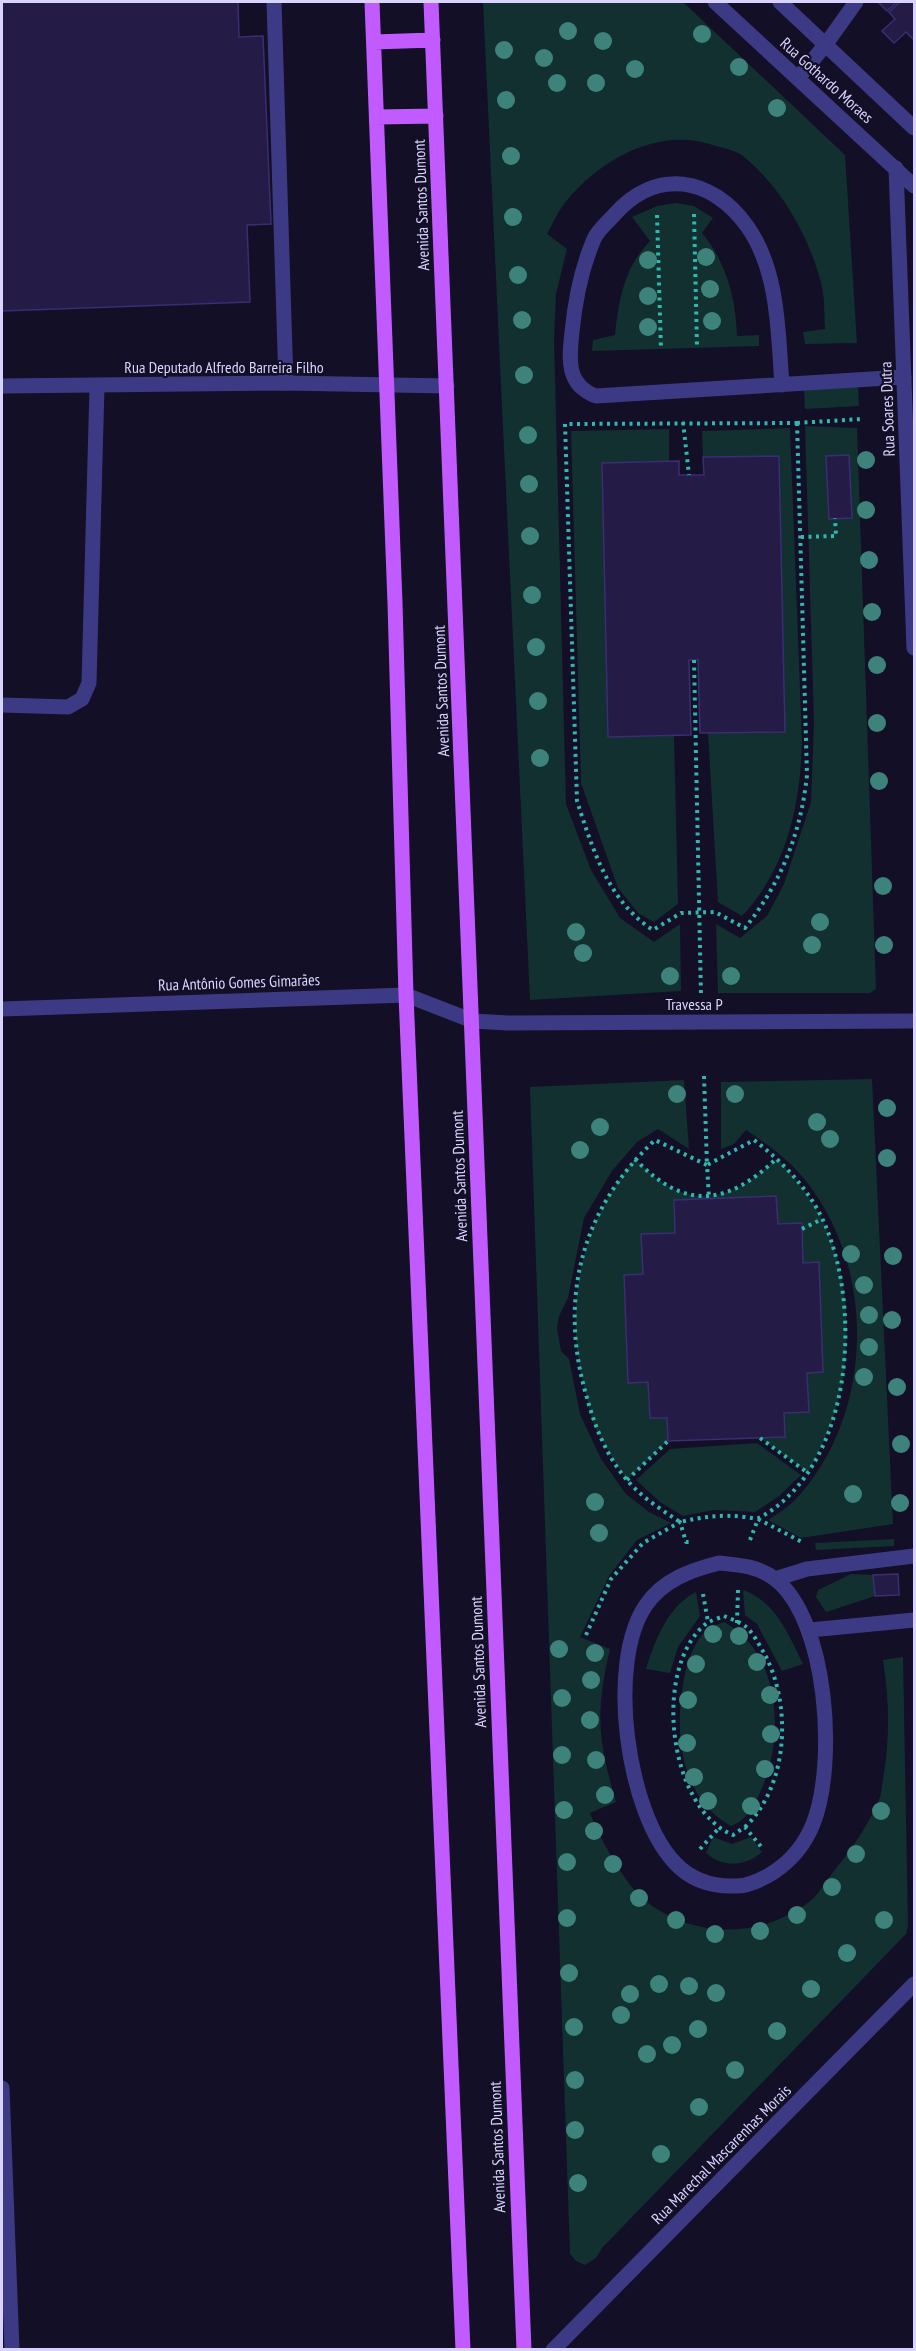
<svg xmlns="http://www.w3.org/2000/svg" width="916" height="2351" viewBox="0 0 916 2351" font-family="'PT Sans Narrow',sans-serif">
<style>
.green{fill:#12302f}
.building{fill:#241b47;stroke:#3b2d73;stroke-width:1.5}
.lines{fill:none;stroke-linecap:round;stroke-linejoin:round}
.path{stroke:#2fb8b0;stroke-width:4;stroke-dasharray:3 4.5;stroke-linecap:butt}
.service{stroke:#3d3a85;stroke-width:15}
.minor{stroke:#3d3a85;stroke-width:15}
.primary{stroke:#c25bff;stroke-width:15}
.tree{fill:#3d827b}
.labels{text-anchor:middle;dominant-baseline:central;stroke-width:4.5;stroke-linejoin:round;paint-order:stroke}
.street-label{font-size:16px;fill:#d9d4ff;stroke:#130f26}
</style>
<rect width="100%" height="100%" fill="#130f26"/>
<path class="green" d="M483,2H683L845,155L857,343L805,344L803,332L825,329C824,314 825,297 821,283C809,236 781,187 743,156C736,150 722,148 713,145C659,127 603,158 568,199C559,209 553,223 547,234L567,249L556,294L554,340L566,804L591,870L620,918L654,942L680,924L681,991L530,1000Z
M676,203L694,206L713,218L702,233C726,261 736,299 737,336L759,335V346L592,351L593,340L615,335C619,299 624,268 650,241L632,217L657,206Z
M858,386L859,406L805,409L804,389Z
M805,426L857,428L876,989L870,993H718L716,924L740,938L767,916L784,884L811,802L814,723Z
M790,428L802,742C800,806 787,868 742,916L718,902L708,733L785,732L779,456L703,457L702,431Z
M669,429V461L602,463L608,737L674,736L678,904L654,922L638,913L618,888L581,783L571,431Z
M872,1079L893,1524L801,1538L768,1520C777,1514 787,1508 794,1501C874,1417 878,1270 805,1180C788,1159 768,1145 746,1130L734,1144L721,1149V1082Z
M684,1080L689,1149L658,1129L637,1142L612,1171L584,1218L568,1298L559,1316L557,1328L561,1351L569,1359L580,1414L601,1459L626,1494L649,1512L671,1523L637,1540L609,1576L580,1637L610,1649C595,1713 598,1740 616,1802L590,1813C597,1834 625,1883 642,1898C691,1939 760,1940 810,1901C817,1896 822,1887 827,1880C847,1855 866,1830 879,1800C882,1792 882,1782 884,1773C890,1734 889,1699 883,1660L903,1657L908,1926L906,1934L602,2248L596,2258L585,2265L576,2261L570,2254L530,1087Z
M777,1158C796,1179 813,1199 825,1225C853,1286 854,1370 828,1432C822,1446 815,1459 808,1473L760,1438L785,1437L784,1413L808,1412L807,1373L823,1372L819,1263H803L802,1224H778L776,1196L674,1200L675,1233L643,1274L624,1275L628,1383L648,1382L650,1418H667L668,1441L627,1480C616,1464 605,1447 596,1429C591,1419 589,1406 586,1394C562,1312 579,1225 635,1159C685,1211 727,1206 777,1158Z
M757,1443L801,1475L778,1497L755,1512L714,1510L683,1516L660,1502L636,1480L670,1449Z
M894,1539V1546L816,1550L815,1543Z
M851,1574L873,1575L875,1596L826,1612L816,1597L818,1590Z
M743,1590C775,1601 789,1635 803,1664L782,1671L757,1624L745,1615Z
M696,1592L700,1616L678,1647L670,1673L646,1669C655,1640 668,1606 696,1592Z
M724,1622C780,1652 785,1734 762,1788C755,1804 748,1820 731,1826C679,1797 674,1731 684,1679C687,1663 694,1640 708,1629C712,1626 719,1624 724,1622Z
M713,1837L732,1844L751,1837L762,1852C745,1867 723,1868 706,1853Z"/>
<path class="building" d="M2,2H238L239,37L263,36L271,224L247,225L250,302L2,311Z
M878,2H897L887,11Z
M900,2H914V40L906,32L894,43L882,31L895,19L889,12Z
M849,455L852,518L829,519L826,456Z
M779,456L785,732L700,733L698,660H689L691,735L608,737L602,463L679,461V475H704L703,457Z
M776,1196L778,1224L802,1223L803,1263L819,1262L823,1372L807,1373L809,1412L784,1413L785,1437L668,1441L667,1418H650L648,1382L628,1383L624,1275L643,1274L641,1234L675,1233L674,1200Z
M898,1574L899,1595L875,1596L873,1575Z"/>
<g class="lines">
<path class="path" d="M694,214L697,348
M657,215L661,350
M683,422L689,475
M797,423L807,775C801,833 781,883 745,928L715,912L681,913L653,930C608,901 593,850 577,801L565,424Z
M797,423L862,419
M801,537L836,536L835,518
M694,660L701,996
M704,1076L707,1165L754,1140C784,1163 811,1191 826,1227C862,1314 852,1465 761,1517C756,1520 750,1517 744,1517C721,1514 702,1517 680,1522C662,1510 641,1497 627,1480C607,1457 595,1427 587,1398C558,1301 580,1210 655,1140L707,1165L709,1198
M635,1159C685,1211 727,1206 777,1158
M802,1229L822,1219
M760,1438L808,1473
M627,1480L668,1441
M750,1540L758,1519L802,1542
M703,1594L708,1622
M737,1623L738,1590
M586,1635L611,1579L643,1543L680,1522L686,1542H690
M745,1827C789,1785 792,1704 764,1653C759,1645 753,1632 745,1626C740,1622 731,1619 724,1616C719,1618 712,1620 707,1623C652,1665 667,1808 733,1835L745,1827L763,1849
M700,1849L719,1828"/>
<path class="service" d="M274,2L286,383
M826,44L856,2
M782,385C778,333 779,271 747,226C712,177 656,167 614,215C608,222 598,230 594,239C582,267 575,301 572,332C569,359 566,385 596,396L904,377
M2,705L68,707L82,699L89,683L97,386
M719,1563C739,1565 758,1566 775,1579C828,1620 837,1765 813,1824C805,1844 792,1860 774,1872C763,1879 749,1886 736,1886C713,1887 691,1880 675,1863C627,1813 606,1663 646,1605C663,1580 691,1570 719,1563Z
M775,1579L807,1569L914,1556
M810,1630L914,1620"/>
<path class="minor" d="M715,2L914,186
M780,2L914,128
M798,78L826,44
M896,168L914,648
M2,386L286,383L447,386
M2,1009L406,995L473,1021L508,1023L914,1021
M2,2088L12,2350
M553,2350L914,1984"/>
<path class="primary" d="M372,2L395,603L406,995L463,2350
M431,2L524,2350
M374,42L433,40
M377,117L436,116"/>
</g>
<g class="tree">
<circle cx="568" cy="31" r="9"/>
<circle cx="702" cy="34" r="9"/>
<circle cx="603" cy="41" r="9"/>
<circle cx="504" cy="50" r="9"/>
<circle cx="544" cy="58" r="9"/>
<circle cx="739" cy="67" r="9"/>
<circle cx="635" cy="69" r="9"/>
<circle cx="557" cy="83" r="9"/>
<circle cx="596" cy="83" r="9"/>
<circle cx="506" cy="100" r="9"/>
<circle cx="777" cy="108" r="9"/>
<circle cx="511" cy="156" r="9"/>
<circle cx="513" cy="217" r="9"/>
<circle cx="706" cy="257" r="9"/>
<circle cx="648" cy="260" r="9"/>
<circle cx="518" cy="275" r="9"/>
<circle cx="710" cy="289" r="9"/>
<circle cx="648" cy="296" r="9"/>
<circle cx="522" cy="320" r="9"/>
<circle cx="712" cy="321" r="9"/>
<circle cx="648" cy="327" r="9"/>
<circle cx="524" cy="375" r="9"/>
<circle cx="528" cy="435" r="9"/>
<circle cx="866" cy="460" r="9"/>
<circle cx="529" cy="484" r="9"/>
<circle cx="866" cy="510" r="9"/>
<circle cx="530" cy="536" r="9"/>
<circle cx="869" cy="560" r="9"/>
<circle cx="532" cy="595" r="9"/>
<circle cx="872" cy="612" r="9"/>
<circle cx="536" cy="647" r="9"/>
<circle cx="877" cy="665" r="9"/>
<circle cx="538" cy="701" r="9"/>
<circle cx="877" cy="723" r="9"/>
<circle cx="540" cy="758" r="9"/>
<circle cx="879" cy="781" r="9"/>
<circle cx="883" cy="886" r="9"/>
<circle cx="820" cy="922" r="9"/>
<circle cx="576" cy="932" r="9"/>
<circle cx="812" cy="945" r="9"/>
<circle cx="884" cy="945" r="9"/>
<circle cx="583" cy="953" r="9"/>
<circle cx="670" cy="976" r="9"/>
<circle cx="731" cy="976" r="9"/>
<circle cx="677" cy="1094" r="9"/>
<circle cx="735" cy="1094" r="9"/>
<circle cx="887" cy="1108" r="9"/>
<circle cx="817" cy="1122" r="9"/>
<circle cx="600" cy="1127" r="9"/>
<circle cx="830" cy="1139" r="9"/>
<circle cx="580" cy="1150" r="9"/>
<circle cx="887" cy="1158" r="9"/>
<circle cx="851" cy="1254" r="9"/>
<circle cx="893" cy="1256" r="9"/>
<circle cx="864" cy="1285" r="9"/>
<circle cx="869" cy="1315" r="9"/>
<circle cx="892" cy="1320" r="9"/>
<circle cx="869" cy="1347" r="9"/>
<circle cx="864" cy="1377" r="9"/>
<circle cx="897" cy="1387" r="9"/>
<circle cx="901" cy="1444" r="9"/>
<circle cx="853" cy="1494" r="9"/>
<circle cx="595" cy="1502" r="9"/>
<circle cx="900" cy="1503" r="9"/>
<circle cx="599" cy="1533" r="9"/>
<circle cx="713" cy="1634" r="9"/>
<circle cx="739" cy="1636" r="9"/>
<circle cx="559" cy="1649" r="9"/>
<circle cx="595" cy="1653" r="9"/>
<circle cx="757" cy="1662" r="9"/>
<circle cx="696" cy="1664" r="9"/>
<circle cx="591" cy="1680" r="9"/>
<circle cx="770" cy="1695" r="9"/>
<circle cx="562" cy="1698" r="9"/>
<circle cx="688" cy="1700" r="9"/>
<circle cx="590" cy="1720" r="9"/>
<circle cx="771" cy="1734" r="9"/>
<circle cx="687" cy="1743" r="9"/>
<circle cx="562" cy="1755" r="9"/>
<circle cx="596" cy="1760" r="9"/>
<circle cx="765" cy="1769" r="9"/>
<circle cx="694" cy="1777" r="9"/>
<circle cx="605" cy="1795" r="9"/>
<circle cx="708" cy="1801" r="9"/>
<circle cx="751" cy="1806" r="9"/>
<circle cx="564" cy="1810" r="9"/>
<circle cx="881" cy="1811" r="9"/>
<circle cx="594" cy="1831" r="9"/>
<circle cx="856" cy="1854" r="9"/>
<circle cx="567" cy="1862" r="9"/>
<circle cx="613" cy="1864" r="9"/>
<circle cx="832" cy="1887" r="9"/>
<circle cx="639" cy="1898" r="9"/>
<circle cx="797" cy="1915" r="9"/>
<circle cx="567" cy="1918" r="9"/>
<circle cx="676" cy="1920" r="9"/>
<circle cx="884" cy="1920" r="9"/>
<circle cx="760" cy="1931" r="9"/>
<circle cx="715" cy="1934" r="9"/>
<circle cx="847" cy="1953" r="9"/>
<circle cx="569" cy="1973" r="9"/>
<circle cx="659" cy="1984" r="9"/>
<circle cx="689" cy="1986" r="9"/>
<circle cx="811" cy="1989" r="9"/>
<circle cx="716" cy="1993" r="9"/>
<circle cx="630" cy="1994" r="9"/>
<circle cx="621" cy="2015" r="9"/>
<circle cx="574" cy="2027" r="9"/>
<circle cx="698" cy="2029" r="9"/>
<circle cx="777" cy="2031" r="9"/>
<circle cx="672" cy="2045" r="9"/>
<circle cx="647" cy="2054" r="9"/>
<circle cx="735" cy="2070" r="9"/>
<circle cx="575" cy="2080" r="9"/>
<circle cx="699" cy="2107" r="9"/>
<circle cx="575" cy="2130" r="9"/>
<circle cx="661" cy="2154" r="9"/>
<circle cx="578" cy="2183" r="9"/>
</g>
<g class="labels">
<g class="street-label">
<text transform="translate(827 80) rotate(42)">Rua Gothardo Moraes</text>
<text transform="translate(421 205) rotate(-92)">Avenida Santos Dumont</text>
<text x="224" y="367">Rua Deputado Alfredo Barreira Filho</text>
<text transform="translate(887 409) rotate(-92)">Rua Soares Dutra</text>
<text transform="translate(441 691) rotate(-92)">Avenida Santos Dumont</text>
<text transform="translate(239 982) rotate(-2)">Rua Antônio Gomes Gimarães</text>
<text x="694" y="1004">Travessa P</text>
<text transform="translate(459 1176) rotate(-92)">Avenida Santos Dumont</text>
<text transform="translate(478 1662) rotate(-92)">Avenida Santos Dumont</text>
<text transform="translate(497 2147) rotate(-92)">Avenida Santos Dumont</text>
<text transform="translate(721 2154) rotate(-45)">Rua Marechal Mascarenhas Morais</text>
</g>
</g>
<rect width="916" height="2351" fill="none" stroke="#d9d4ff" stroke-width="6"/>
</svg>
